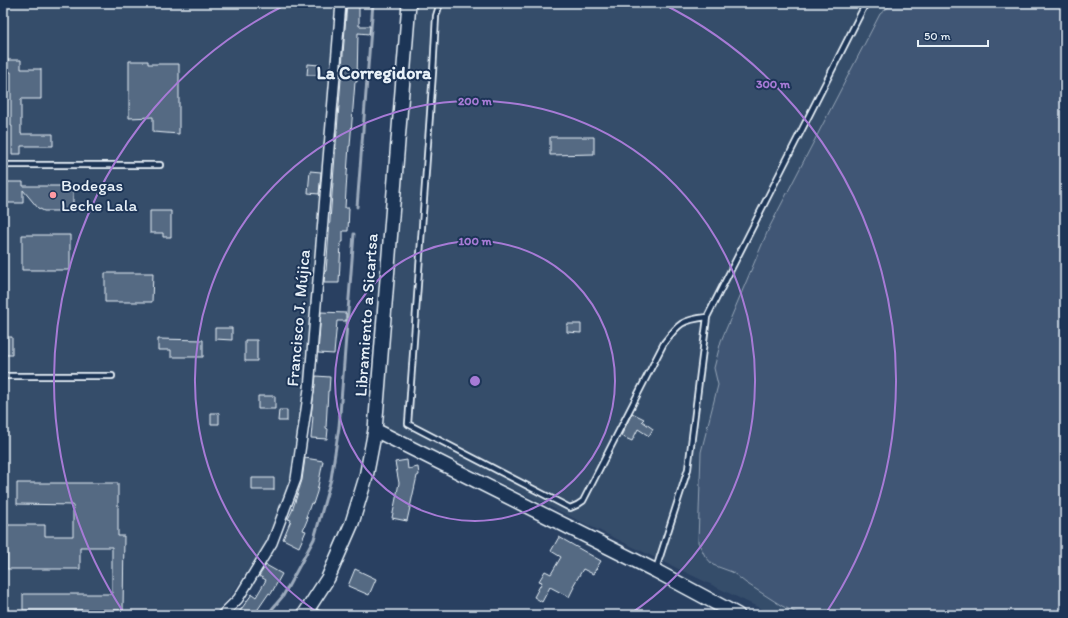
<svg xmlns="http://www.w3.org/2000/svg" width="1068" height="618" viewBox="0 0 1068 618" font-family="Itim,sans-serif">
<style>
.built{fill:#364d6b}
.green{fill:#415774;stroke:#94a4b6}
.lines{fill:none;stroke-linecap:round;stroke-linejoin:round}
.stream{stroke:#9dabbd;stroke-width:3}
.building{fill:#556a83;stroke:#e8f1f8}
.lane-casing{stroke:#e8f1f8;stroke-width:8}
.street-casing{stroke:#e8f1f8;stroke-width:12}
.secondary-casing{stroke:#e8f1f8;stroke-width:16}
.lane{stroke:#1d3557;stroke-width:4.5}
.street{stroke:#1d3557;stroke-width:9}
.secondary{stroke:#1d3557;stroke-width:13}
.ring{fill:none;stroke:#a77bd6;stroke-width:2}
.poi-dot{fill:#ff9aa2;stroke:#1d3557;stroke-width:1.5}
.labels{text-anchor:middle;dominant-baseline:central;stroke-width:4;stroke-linejoin:round;paint-order:stroke}
.poi-label{font-size:17px;fill:#e8f1f8;stroke:#1d3557;text-anchor:start}
.street-label{font-size:17px;fill:#e8f1f8;stroke:#1d3557}
.neighbourhood-label{font-size:18px;font-weight:bold;fill:#e8f1f8;stroke:#1d3557}
.centre{fill:#a77bd6;stroke:#1d3557;stroke-width:2}
.ring-label{font-size:12px;text-anchor:middle;font-weight:bold;fill:#a77bd6;stroke:#1d3557;stroke-width:4;stroke-linejoin:round;paint-order:stroke}
</style>
<rect width="100%" height="100%" fill="#294061"/>
<filter id="ink" filterUnits="userSpaceOnUse"><feTurbulence type="fractalNoise" baseFrequency=".025" numOctaves="2"/><feDisplacementMap in="SourceGraphic" scale="8" xChannelSelector="R" yChannelSelector="G"/><feConvolveMatrix kernelMatrix="1 2 1 2 8 2 1 2 1" color-interpolation-filters="sRGB"/></filter>
<g filter="url(#ink)">
<path class="built" d="M3,3H335L305,388L292,479L268,540L232,594L214,615H3Z
M413,3H1065V615H774L381,425Z"/>
<path class="green" d="M891,3H1065V615H801L782,606L746,583L732,572L713,565L705,556L698,542L701,452L718,385L714,368L721,341L769,228L880,14L891,5Z"/>
<g class="lines">
<path class="stream" d="M357,207L373,3
M267,615L283,596L314,539L331,479L339,427L354,234"/>
</g>
<path class="building" d="M347,3H359V26H370L369,34L358,33L357,82H355L350,146H349L347,174L345,208H349L348,231H343V242H341L339,283H324L325,271H326Z
M3,60H21V69H41V99H21V134H53V146H21V154H12V126H11V72H3Z
M129,61H148V64H179V134L153,132V117L129,118Z
M308,64L319,65V75H307Z
M550,137H594V154L550,155Z
M310,171L321,172L319,194L308,193Z
M3,182H23V186H73V211H44L38,208L23,190V203H3Z
M150,211H171V237H163V233H150Z
M22,235H70V270H22Z
M105,273H153L152,302H105Z
M321,312L346,313V321H337L334,354L318,353Z
M567,324H581V333L567,332Z
M215,328H232V340L215,339Z
M3,337H12V355H3Z
M158,339L203,340V357H171V350H158Z
M245,340H257V361H245Z
M316,376L330,377L329,391H328L326,428L328,429L327,439L311,438L313,416H311Z
M258,396H275V409H258Z
M279,410H287V421H278Z
M211,413H219V424H211Z
M632,413L644,419L642,421L653,429L649,436L638,429L632,441L621,436Z
M305,458L323,461L317,492L313,504L311,503L306,517L308,518L303,530L306,531L299,547L283,539L291,520L288,519L292,511L302,480Z
M407,460L408,469L418,467L419,475L417,476L407,521L392,518L399,483L395,462Z
M252,478H274V490H252Z
M17,483H118V536H124L123,610H23V594H112V547H80V569H7V550H3V525H45V536H73V505L17,504Z
M559,537L601,561L593,574L583,569L573,586L574,587L569,597L550,587L542,602L534,597L542,582L539,581L545,571L551,574L561,557L551,551Z
M266,565L282,574L271,594L269,593L254,615H237L252,594L256,597L266,580L259,576Z
M355,569L376,579L369,595L348,586Z"/>
<g class="lines">
<defs>
<path id="lane" d="M440,3L436,16L433,72L408,424L570,508L577,505L583,501L664,343C679,323 682,320 707,317
M3,165H160
M3,376H112
M656,569L688,469L707,317L866,3
M308,609L321,615"/>
<path id="street" d="M222,615L238,599L272,543L296,479L309,389L341,3"/>
<path id="secondary" d="M375,430L656,571L738,615
M304,615L328,578L352,523L366,477L375,430L409,3"/>
</defs>
<use href="#lane" class="lane-casing"/>
<use href="#street" class="street-casing"/>
<use href="#secondary" class="secondary-casing"/>
<use href="#lane" class="lane"/>
<use href="#street" class="street"/>
<use href="#secondary" class="secondary"/>
</g>
</g>
<g class="ring">
<circle cx="475" cy="381" r="140"/>
<path d="M320 614A280 280 0 1 1 630 614"/>
<path d="M124 613A421 421 0 0 1 287 4M663 4A421 421 0 0 1 826 613"/>
</g>
<circle class="poi-dot" cx="53" cy="195" r="4"/>
<g class="labels">
<g class="poi-label">
<text x="61" y="185">Bodegas<tspan x="61" dy="20">Leche Lala</tspan></text>
</g>
<g class="street-label">
<text transform="translate(366 315) rotate(-86)">Libramiento a Sicartsa</text>
<text transform="translate(298 318) rotate(-85)">Francisco J. Mújica</text>
</g>
<g class="neighbourhood-label">
<text x="374" y="73">La Corregidora</text>
</g>
</g>
<circle cx="475" cy="381" r="6" class="centre"/>
<g class="ring-label">
<text x="773" y="88">300 m</text>
<text x="475" y="105">200 m</text>
<text x="475" y="245">100 m</text>
</g>
<rect width="1068" height="618" fill="none" stroke="#1d3557" stroke-width="16"/>
<rect x="8" y="8" width="1052" height="602" fill="none" stroke="#e8f1f8" stroke-width="1.5" filter="url(#ink)"/>
<path d="M918 40v6h70v-6" fill="none" stroke="#e8f1f8" stroke-width="2"/>
<text x="924" y="40" font-size="12" fill="#e8f1f8" stroke="#1d3557" stroke-width="3" paint-order="stroke">50 m</text>
</svg>
